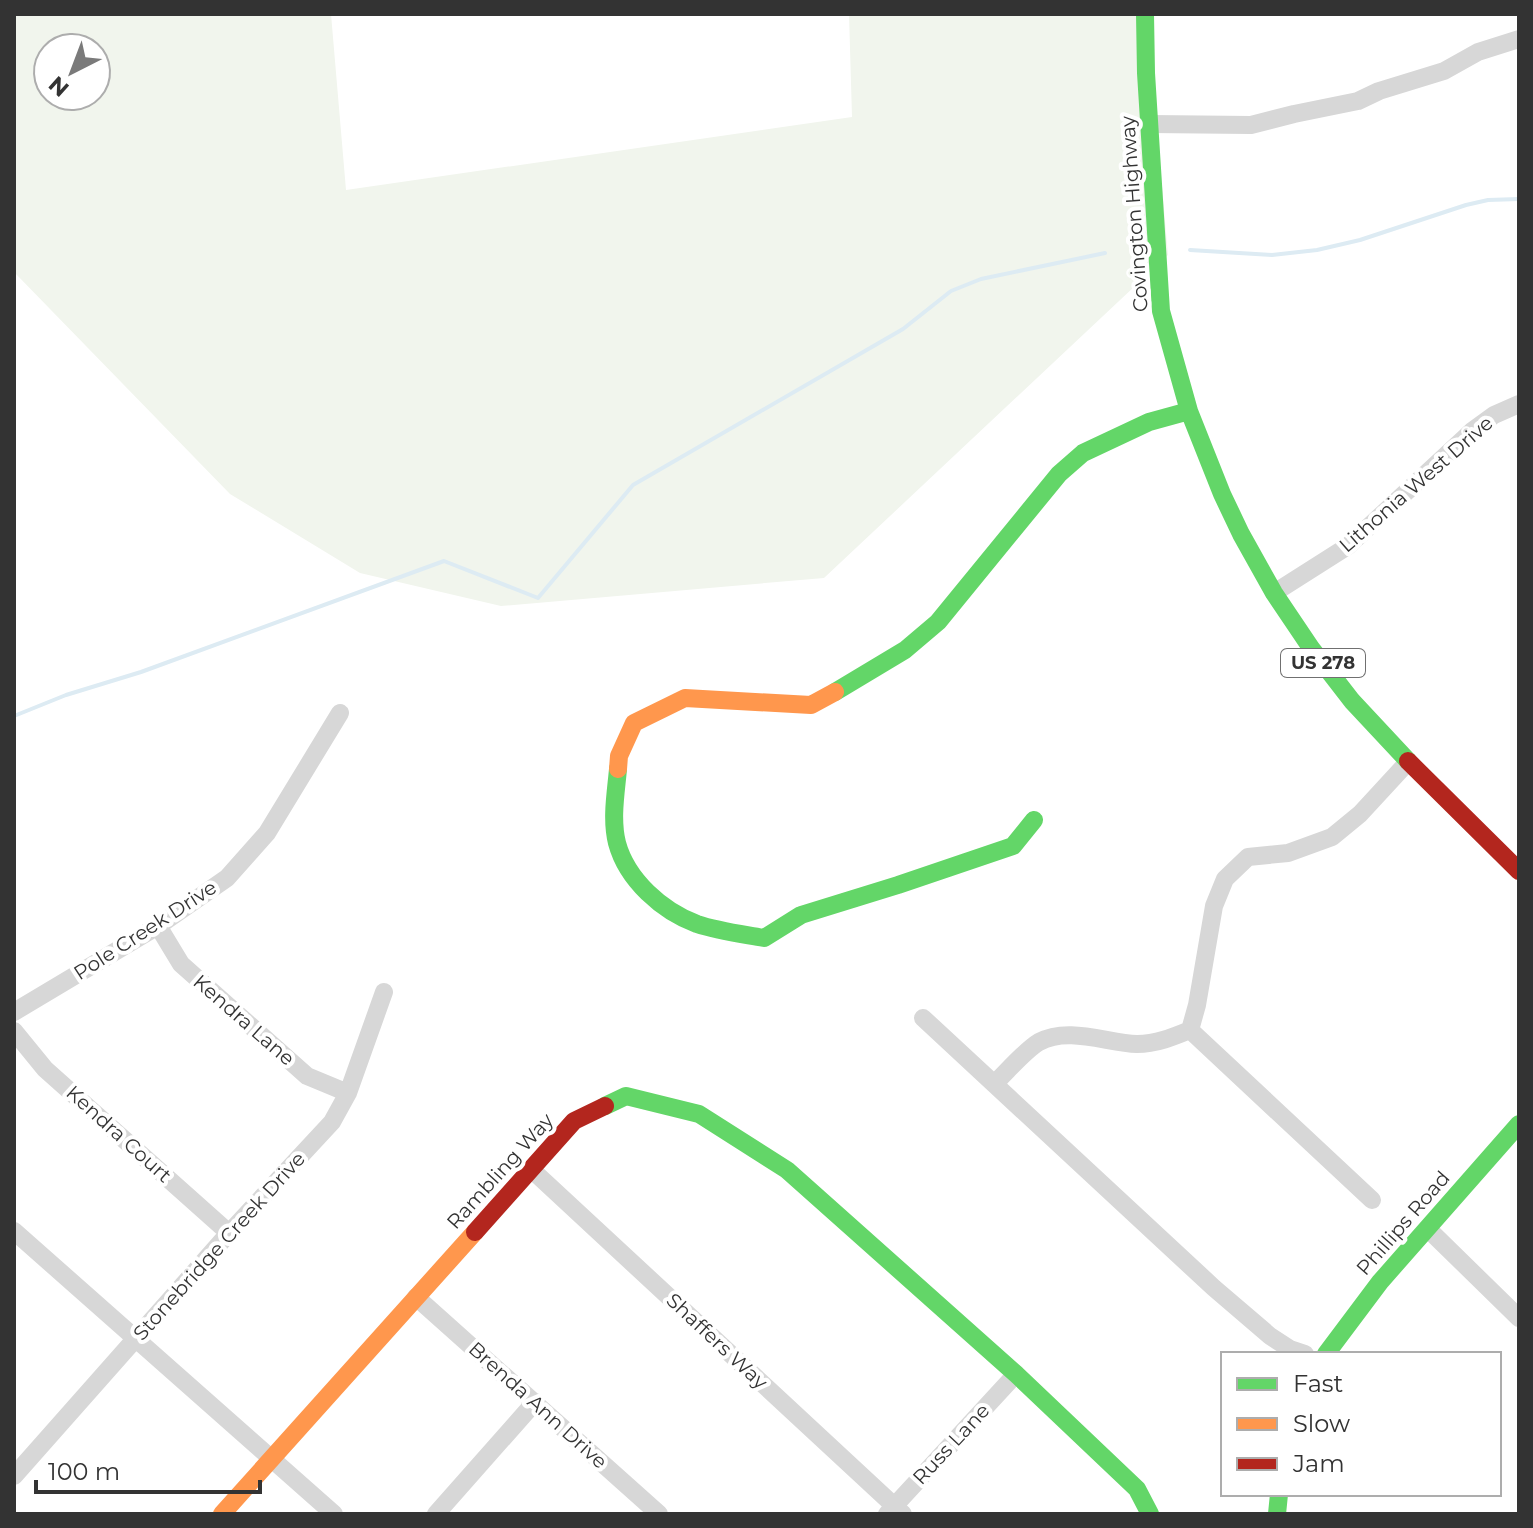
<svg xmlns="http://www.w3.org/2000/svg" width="1533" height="1528" viewBox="0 0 1533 1528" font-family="Montserrat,sans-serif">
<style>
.green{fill:#f1f5ed;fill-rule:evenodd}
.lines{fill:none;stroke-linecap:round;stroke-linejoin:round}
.stream{stroke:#ddebf3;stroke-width:4}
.street{stroke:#d7d7d7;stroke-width:18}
.fast{stroke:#63d668;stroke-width:18}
.slow{stroke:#ff974d;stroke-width:18}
.jam{stroke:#b3261e;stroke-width:18}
.labels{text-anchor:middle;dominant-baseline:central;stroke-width:8;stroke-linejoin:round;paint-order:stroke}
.shield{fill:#fff;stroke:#707070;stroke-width:2}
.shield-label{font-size:18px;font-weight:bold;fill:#333}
.street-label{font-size:20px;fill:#333;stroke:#fff}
</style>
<rect width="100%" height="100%" fill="#fff"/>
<path class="green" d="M14,14H331L346,190L852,117L849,14H1147L1168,255L824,578L501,606L360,573L230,494L14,272ZM48,48H96V96H48Z"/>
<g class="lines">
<path class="stream" d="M1190,250L1272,255L1317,250L1360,240L1466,205L1488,200L1519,199
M14,716L66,695L141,672L444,561L538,598L633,485L903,329L951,291L981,279L1105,253"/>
<path class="street" d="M1150,124L1251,125L1294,114L1358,101L1379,91L1444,71L1478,52L1519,39
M1274,593L1348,546L1472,431L1494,415L1519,404
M158,926L181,964L307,1076L348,1093
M14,1012L158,926L227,878L267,833L340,713
M923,1018L1214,1288L1270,1336L1290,1349L1305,1354
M1190,1030L1372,1200
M14,1031L45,1069L229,1233
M994,1084C1007,1072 1024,1051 1039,1042C1068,1026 1107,1043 1137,1044C1156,1044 1173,1037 1190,1030L1197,1005L1214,906L1225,879L1248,857L1288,853L1332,837L1360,814L1408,762
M531,1169L903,1514
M1428,1229L1519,1318
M14,1231L334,1514
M416,1297L659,1514
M14,1476L229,1233L332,1122L348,1093L384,992
M436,1514L535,1402
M887,1514L1016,1374"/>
<path class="fast" d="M1145,14L1146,73L1161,311L1189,411L1222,494L1241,534L1274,593L1311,648L1352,701L1408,761
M835,692L905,650L938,622L1059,474L1083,453L1149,422L1189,411
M618,769C616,792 611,819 617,843C627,880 662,911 697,924C718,931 742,934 764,938L801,915L898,885L1013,846L1034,820
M605,1106L626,1096L699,1114L787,1170L1016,1374L1137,1489L1150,1514
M1326,1354L1380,1282L1519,1124
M1277,1514L1279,1494"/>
<path class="slow" d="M618,769L619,756L634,723L685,698L811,705L835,692
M222,1514L475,1232"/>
<path class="jam" d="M1408,761L1519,871
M475,1232L574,1121L605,1106"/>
</g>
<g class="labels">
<rect class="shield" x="1281" y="649" width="84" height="28" rx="6"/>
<g class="shield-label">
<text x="1323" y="663">US 278</text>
</g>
<g class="street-label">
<text transform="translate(1134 214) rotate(-94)">Covington Highway</text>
<text transform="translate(1416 484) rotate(-41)">Lithonia West Drive</text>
<text transform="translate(145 930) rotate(-33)">Pole Creek Drive</text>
<text transform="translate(244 1020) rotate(41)">Kendra Lane</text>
<text transform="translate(119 1134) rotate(42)">Kendra Court</text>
<text transform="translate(500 1171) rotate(-48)">Rambling Way</text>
<text transform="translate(1403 1223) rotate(-49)">Phillips Road</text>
<text transform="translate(219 1246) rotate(-48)">Stonebridge Creek Drive</text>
<text transform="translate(717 1341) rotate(43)">Shaffers Way</text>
<text transform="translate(538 1405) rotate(42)">Brenda Ann Drive</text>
<text transform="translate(951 1444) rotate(-47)">Russ Lane</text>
</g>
</g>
<rect width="1533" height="1528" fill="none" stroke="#333333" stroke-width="32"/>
<rect x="1221" y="1352" width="280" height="144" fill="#ffffff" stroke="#adadad" stroke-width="2"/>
<rect x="1237" y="1378" width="40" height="12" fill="#63d668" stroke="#adadad" stroke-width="2"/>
<text x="1293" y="1392" font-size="24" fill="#333333">Fast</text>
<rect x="1237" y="1418" width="40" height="12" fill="#ff974d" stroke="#adadad" stroke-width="2"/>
<text x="1293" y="1432" font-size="24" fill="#333333">Slow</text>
<rect x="1237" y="1458" width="40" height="12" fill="#b3261e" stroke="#adadad" stroke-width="2"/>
<text x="1293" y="1472" font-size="24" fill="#333333">Jam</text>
<g transform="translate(72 72) rotate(222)"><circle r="38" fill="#ffffff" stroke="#adadad" stroke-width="2"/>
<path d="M0-6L14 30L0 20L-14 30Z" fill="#7a7a7a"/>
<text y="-12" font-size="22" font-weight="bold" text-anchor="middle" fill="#333333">N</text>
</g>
<path d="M36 1480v12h224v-12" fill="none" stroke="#333333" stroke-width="4"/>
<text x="48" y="1480" font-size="24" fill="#333333" stroke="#ffffff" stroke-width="6" paint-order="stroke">100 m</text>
</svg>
